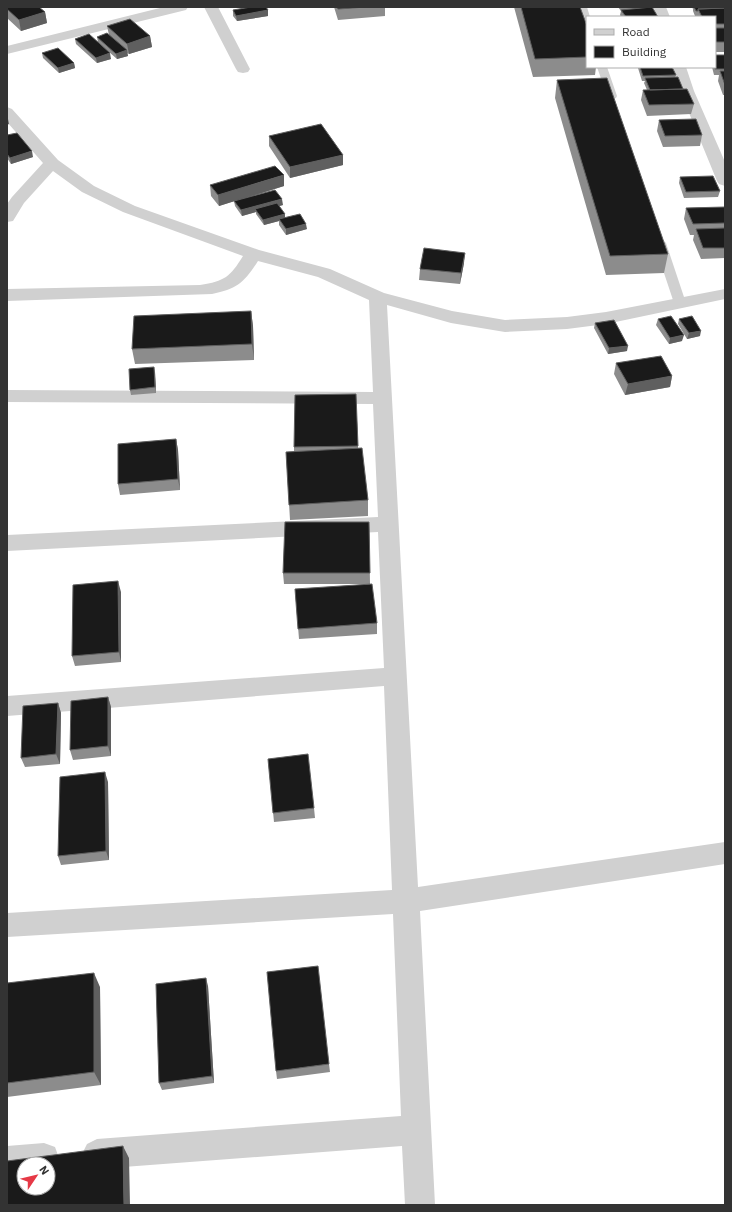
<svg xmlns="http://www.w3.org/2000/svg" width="732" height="1212" viewBox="0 0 732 1212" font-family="'IBM Plex Sans',sans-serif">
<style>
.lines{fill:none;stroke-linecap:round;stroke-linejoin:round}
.service{fill:#d0d0d0;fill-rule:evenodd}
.minor{fill:#d0d0d0;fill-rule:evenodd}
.wall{fill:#8c8c8c}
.shaded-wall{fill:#5f5f5f}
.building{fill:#1a1a1a;stroke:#5f5f5f;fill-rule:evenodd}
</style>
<rect width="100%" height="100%" fill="#fff"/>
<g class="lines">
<path class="service" d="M577,7H587L590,17H587V24L582,21Z
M597,67H607L617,96L616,98L612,99L607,96Z
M660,240L664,241L666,243L686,303L684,306H676L674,303L654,243L656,241Z"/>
<path class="minor" d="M164,7H188L186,10L7,54V46Z
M204,7H218L250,69L248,72L243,73L238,72L236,69Z
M652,7H666L670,17H656Z
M672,67H686L694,91L725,162V186L719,184L717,181L680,91Z
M7,107L12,109L58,160L94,186L135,206L259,250L330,269L384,293L452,311L505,320L567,317L606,312L725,289V299L606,324L567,329L505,332L451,323L387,305L418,887L725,842V864L420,911L435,1205H405L402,1146L97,1169L87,1164L82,1154L87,1144L97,1139L401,1116L393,914L7,937V913L392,890L384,686L7,716V696L384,668L378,532L7,551V535L378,517L373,404L7,402V390L373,392L369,300L318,277L258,261C244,283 237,289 212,294L7,301V289L200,285C225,281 230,277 243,256L123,212L82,192L53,171L24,203L13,221L7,222V204L12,197L43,163L7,122Z
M44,1143L55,1147L59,1158L55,1169L48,1171V1164H24V1174L7,1176V1146Z"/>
</g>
<path class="wall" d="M7,7L45,12L47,23L21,31L7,18Z
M334,7H385V16L338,20Z
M514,7H580L587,26V67H596L595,75L533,77Z
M618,7H653V9L658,17H621L620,15L621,11Z
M692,7H725V52H715V17H696V16H695L693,11V9Z
M233,10H268V16L237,21L233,16Z
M107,26L150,36L152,47L129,54L127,53L128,56L117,59L100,44L111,59L97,63L76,44L75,39L98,42L97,37L109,35Z
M42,53L74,63L75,68L59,73L43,58Z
M725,55V95H723L718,81L719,75H714L712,67H715Z
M638,67H672L676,75L675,77L694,104L691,114L647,116L641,100L643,90H647L644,83L645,81H642L638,68Z
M557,80L668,254L664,273L606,275L555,98Z
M659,120L702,135L700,146L663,147L657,131Z
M7,135L33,157L11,164L7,158Z
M269,136L343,155V165L290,178L269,146Z
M680,177L720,191L718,197L684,198L679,183Z
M210,185L284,186L253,196L283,205L279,206L285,218L307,229L286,235L279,225V221L264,225L256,214V212L242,216L235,206L234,201L219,206L211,196Z
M725,207V258L701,259L693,240L694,235H690L684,219L686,208Z
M464,263L460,284L419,280L420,269Z
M251,311L253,326L254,360L135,364L132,349Z
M658,319L682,341L669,344L656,325Z
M679,319L700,336L687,339L678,324Z
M595,323L627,351L608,354L594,328Z
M616,363L672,376L670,387L625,395L614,374Z
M155,372L156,393L131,395L130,390Z
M356,394L358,448L368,500V516L290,520L286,452H294V447Z
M176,439L178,450L180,490L120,495L118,484Z
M369,522L370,584H284L283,573Z
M295,589L377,623V634L299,639Z
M121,592V662L75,666L72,656Z
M108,697L111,707V756L73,760L70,750Z
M58,703L61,713L60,764L25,767L21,758Z
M268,759L314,808L315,818L274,822Z
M108,782L109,860L61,865L58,856Z
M7,983L100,987L101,1085L7,1097Z
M208,986L214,1083L162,1090L159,1083Z
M329,1064L330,1072L277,1079L276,1071Z"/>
<path class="shaded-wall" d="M268,10V16L237,21L236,16Z
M45,12L47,23L21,31L19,20Z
M150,36L152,47L129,54L127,44Z
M127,50L128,56L117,59L116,54Z
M110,53L111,59L97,63L96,58Z
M74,63L75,68L59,73L58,68Z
M7,119H8L9,124L7,125Z
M32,151L33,157L11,164L10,158Z
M343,155V165L290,178V167Z
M284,175V186L219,206L218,195Z
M282,199L283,205L258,212L255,209L256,212L242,216L241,210Z
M285,214V220L279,219V221L264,225L263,220Z
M306,224L307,229L286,235V229Z
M465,253L464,263L460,284L461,273Z
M251,311L253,326L254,360L252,344Z
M701,331L700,336L687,339L689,333Z
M684,335L682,341L669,344L670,338Z
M628,346L627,351L608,354L609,348Z
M154,367L155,372L156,393L155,387Z
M672,376L670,387L625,395L628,384Z
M176,439L178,450L180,490L178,479Z
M118,581L121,592V662L119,652Z
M108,697L111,707V756L108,746Z
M58,703L61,713L60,764L56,754Z
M105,772L108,782L109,860L106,851Z
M94,973L100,987L101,1085L94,1072Z
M206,978L208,986L214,1083L212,1076Z
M123,1146L129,1158L130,1205H124Z"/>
<path class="building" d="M7,7H39L45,12L19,20L7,9Z
M251,7H266L268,10L236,16L233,10Z
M337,7H366L338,9Z
M521,7H580L587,26V57L535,59Z
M652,7L658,17H626L621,10Z
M694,7H725V8L698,9V11H696Z
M725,8V24H715V17H702L698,9Z
M130,19L150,36L127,44L107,26Z
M715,28H725V42H715Z
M107,33L127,50L116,54L97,37Z
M89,34L110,53L96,58L75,39Z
M58,48L74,63L58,68L42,53Z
M715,55H725V69H715Z
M640,67H672L676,75L643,76Z
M720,71H725V85Z
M678,77L683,89L650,90L645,78Z
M607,78L668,254L610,256L557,80Z
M687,89L694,104L649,105L643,90Z
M696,119L702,135L665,136L659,120Z
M321,124L343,155L290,167L269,136Z
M17,133L32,151L10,158L7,154V135Z
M275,166L284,175L218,195L210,185Z
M713,176L720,191L686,192L680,177Z
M275,190L282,199L241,210L234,201Z
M277,203L285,214L263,220L255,209Z
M725,207V223L693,224L686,208Z
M300,214L306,224L286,229L279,219Z
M725,228V248H703L696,229Z
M424,248L465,253L461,273L420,269Z
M251,311L252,344L132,349L134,316Z
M671,316L684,335L670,338L658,319Z
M692,316L701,331L689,333L679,319Z
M614,320L628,346L609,348L595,323Z
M661,356L672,376L628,384L616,363Z
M154,367L155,387L130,390L129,369Z
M356,394L358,446L294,447L295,395Z
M176,439L178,479L118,484V444Z
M362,448L368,500L289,505L286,452Z
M285,522H369L370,573H283Z
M118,581L119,652L72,656L73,585Z
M372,584L377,623L298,629L295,589Z
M108,697V746L70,750L71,701Z
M58,703L56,754L21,758L23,706Z
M308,754L314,808L273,813L268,759Z
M105,772L106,851L58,856L60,777Z
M318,966L329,1064L276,1071L267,972Z
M94,973V1072L7,1083V983Z
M206,978L212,1076L159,1083L156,984Z
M123,1146L124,1205H7V1161ZM24,1164H48V1188H24Z"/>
<rect width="732" height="1212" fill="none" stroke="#333333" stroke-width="16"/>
<rect x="586" y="16" width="130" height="52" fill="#ffffff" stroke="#adadad"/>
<rect x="594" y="29" width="20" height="6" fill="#d0d0d0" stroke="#adadad"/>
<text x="622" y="36" font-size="12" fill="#333333">Road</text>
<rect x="594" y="46" width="20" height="12" fill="#1a1a1a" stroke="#adadad"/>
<text x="622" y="56" font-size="12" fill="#333333">Building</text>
<g transform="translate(36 1176) rotate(55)"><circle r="19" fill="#ffffff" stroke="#adadad"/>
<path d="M0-3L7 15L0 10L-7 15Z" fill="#e63946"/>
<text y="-6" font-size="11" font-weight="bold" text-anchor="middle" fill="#333333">N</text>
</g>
</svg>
